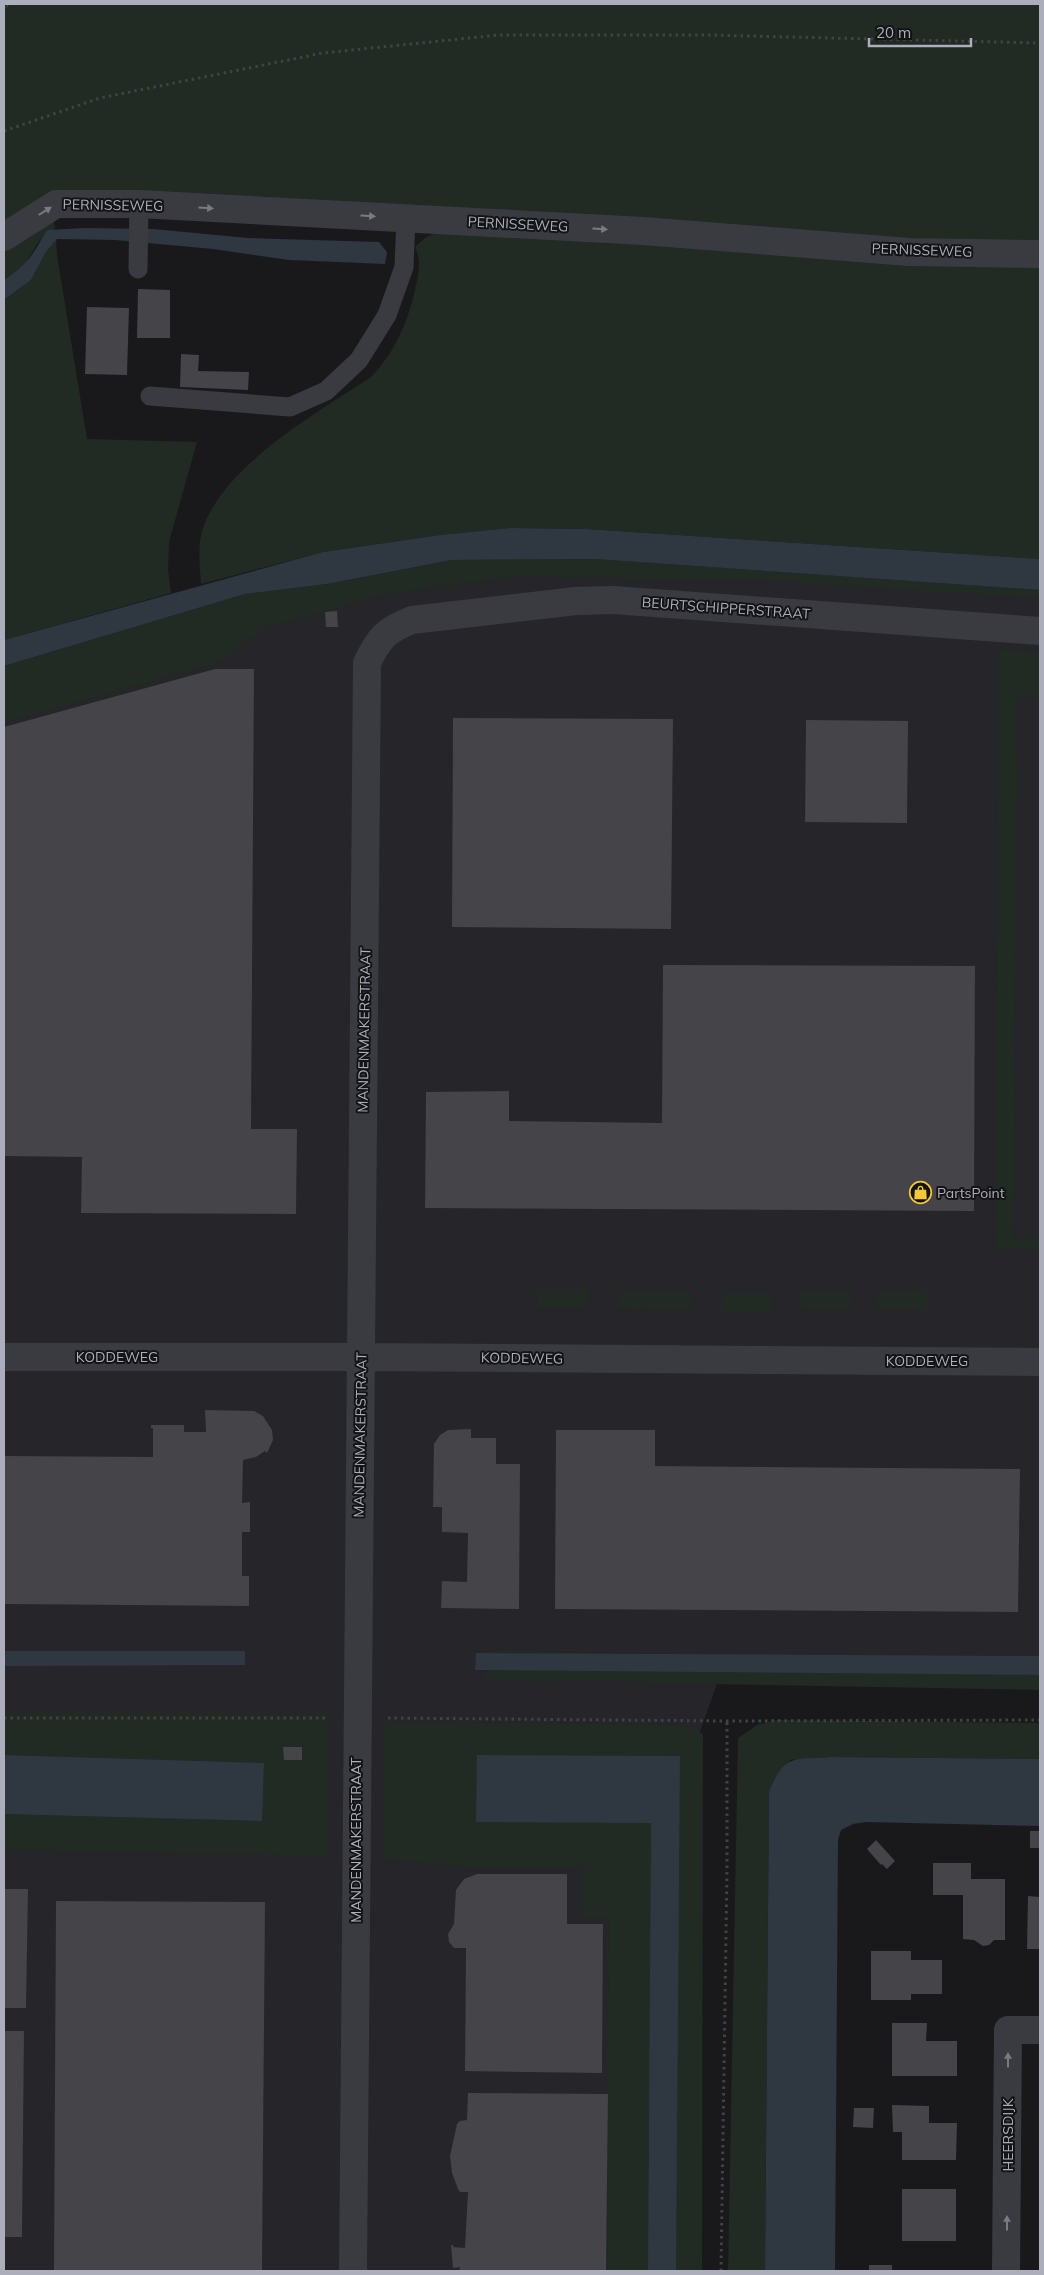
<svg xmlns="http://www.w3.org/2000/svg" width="1044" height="2275" viewBox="0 0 1044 2275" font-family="Mulish,sans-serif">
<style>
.built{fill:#262529}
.green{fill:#212a23}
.water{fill:#2f3740}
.building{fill:#444449}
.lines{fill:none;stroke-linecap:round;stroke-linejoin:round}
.path{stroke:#404248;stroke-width:3;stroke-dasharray:2.5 4;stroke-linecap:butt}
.service{stroke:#3a3b41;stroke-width:19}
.minor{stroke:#3a3b41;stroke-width:28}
.rail-casing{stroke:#4d4e56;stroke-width:5.5}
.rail{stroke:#141417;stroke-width:4;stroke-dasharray:11;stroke-linecap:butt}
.oneway{fill:#797b84}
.labels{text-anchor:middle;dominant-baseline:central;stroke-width:4;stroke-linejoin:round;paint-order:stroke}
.street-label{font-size:14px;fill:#acafbb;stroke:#141417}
.poi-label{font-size:14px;fill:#acafbb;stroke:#141417;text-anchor:start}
</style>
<rect width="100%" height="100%" fill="#19191c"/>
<path class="built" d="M595,559L1040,590V1669L721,1673L693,1751L685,2271H4V695L452,560Z"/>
<path class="green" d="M4,4H1040V243L924,241L111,193L4,226Z
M53,215L55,229C40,232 33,254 23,266C18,272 10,276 4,280V248Z
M441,230L1040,262V559L586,529L511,528L440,535L323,552L201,584C200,567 197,545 203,528C225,464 317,413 371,377C396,351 409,319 416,285C419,272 421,260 415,247L425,238Z
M56,239L57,255L87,439L197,442L169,542L168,569L171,593L4,640V300L31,280L46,252Z
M595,559L1040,590V599L754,580L509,578L390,593L267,627L218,663L4,723V666L245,594L327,584L452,560Z
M999,649L1040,652V697L1018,696L1013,1240L1040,1238V1249L995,1251Z
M537,1290H587V1308H536Z
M618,1291H692V1310L618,1309Z
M800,1291H850V1310L800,1309Z
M876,1291H927V1309H876Z
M722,1293H772V1311H722Z
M486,1650L1040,1662V1690L486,1680Z
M4,1713L327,1714V1856L4,1850V1814L262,1821L264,1763L4,1755Z
M776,1720L1040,1723V1759L831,1757L790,1760L769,1793L765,2271H728L738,1738L757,1725Z
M383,1721L675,1725C686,1726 696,1726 703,1735L702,2271H607L609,1919L583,1918V1867L475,1868L383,1860Z"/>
<path class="water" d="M85,228L153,229L248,238L379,242L387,252L385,264L289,260L213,249L115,240L57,239L46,252L31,280L4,300V280C16,272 27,263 35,250C40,243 42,236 48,230Z
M511,528L586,529L1040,559V590L595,559L452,560L327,584L245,594L4,666V640L323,552L440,535Z
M4,1651H245V1665L4,1666Z
M476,1653L1040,1656V1675L475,1670Z
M4,1755L264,1763L262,1821L4,1814Z
M477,1755L680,1756L676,2271H648L651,1823L476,1822Z
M831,1757L1040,1759V1826L866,1822L853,1824L841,1830L838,1840L835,2271H765L769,1792C785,1753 792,1760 831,1757Z"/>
<path class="building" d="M138,289L170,290V338H137Z
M87,307L129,308L127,375L85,374Z
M181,354L199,355L198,371L249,372L248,390L180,387Z
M337,611L338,627H326L325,612Z
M215,669H254L251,1129H297L296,1214L81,1213L82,1157L4,1156V727Z
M453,718L673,719L671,929L452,927Z
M806,720L908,721L907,823L805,822Z
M663,965L975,966L974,1211L425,1208L426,1092L509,1091V1121L662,1123Z
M205,1410L254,1411L263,1416L272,1430L273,1440L267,1453L265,1451L256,1457L243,1460L242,1503L250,1502V1532H242V1576H249V1606L4,1604V1456L153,1457V1428H151V1425H184V1432H206Z
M471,1429V1438H496V1464H520L519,1609L441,1608L442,1581L467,1582L468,1533L442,1532V1507H433L434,1444L440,1435L448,1430Z
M556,1430H655V1466L1020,1469L1018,1612L555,1609Z
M283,1747H302V1760H284Z
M1030,1831H1040V1848H1030Z
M876,1840L895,1861L887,1869L882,1864L881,1865L867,1849Z
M933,1863H971V1879H1005V1940H994L989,1945L983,1946L974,1940L963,1939V1895H933Z
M477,1874H567V1924H603L602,2073L465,2071L466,1948H454L449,1942L448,1934L454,1924L456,1890L464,1879Z
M4,1889H28L26,2008H4Z
M1028,1896L1040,1897V1949H1027Z
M56,1901L265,1902L262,2271H54Z
M871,1951H911V1960H942V1994H911V2000H871Z
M892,2023H927L926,2041H957V2076H892Z
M4,2031H24L22,2237H4Z
M468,2093L608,2094L606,2271H459L460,2267L453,2268L451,2245H453V2247L465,2248L468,2192H460L458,2189L452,2173L450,2156L457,2124L460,2121L467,2120Z
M892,2105L929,2106V2123H957L956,2160H902V2132H893Z
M854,2108H874L873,2128L853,2127Z
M902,2189H956V2241H902Z
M869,2265H892V2271H869Z"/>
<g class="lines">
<path class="path" d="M4,131L100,98L323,53L499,35H708L1040,43
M4,1718H327
M388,1718L727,1721L1040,1720
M721,2271L727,1868V1721"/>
<path class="service" d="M138,269L139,204
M150,396L290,407L326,391L359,360L387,315L404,267L406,218"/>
<path class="minor" d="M4,237L56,204H139L643,231L909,252L1040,254
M4,1357H361L1040,1362
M353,2271L367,663C379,638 386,630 412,620L576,601L613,600L1040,631
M1006,2271L1008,2030H1040"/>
<defs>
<path id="rail" d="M4,5L6,4"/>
</defs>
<use href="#rail" class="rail-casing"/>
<use href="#rail" class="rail"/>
</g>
<defs><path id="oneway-solid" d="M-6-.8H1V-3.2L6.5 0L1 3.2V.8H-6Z" transform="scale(1.25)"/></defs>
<g class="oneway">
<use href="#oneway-solid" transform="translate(206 208) rotate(3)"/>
<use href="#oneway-solid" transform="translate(45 211) rotate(-32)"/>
<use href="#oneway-solid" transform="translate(368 216) rotate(3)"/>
<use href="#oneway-solid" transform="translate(600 229) rotate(3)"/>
<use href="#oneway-solid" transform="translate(1008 2060) rotate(-90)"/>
<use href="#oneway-solid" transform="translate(1007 2223) rotate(-90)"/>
</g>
<defs>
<symbol id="shop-ring" viewBox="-11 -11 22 22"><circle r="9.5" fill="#141417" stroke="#f4c739" stroke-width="1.5"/><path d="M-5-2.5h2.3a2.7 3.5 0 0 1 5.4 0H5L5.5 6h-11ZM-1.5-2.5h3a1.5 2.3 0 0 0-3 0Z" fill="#f4c739"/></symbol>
</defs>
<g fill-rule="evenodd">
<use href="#shop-ring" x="908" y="1180" width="25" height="25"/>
</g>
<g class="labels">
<g class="street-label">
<text transform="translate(113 205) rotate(1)">PERNISSEWEG</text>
<text transform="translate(518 224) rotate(3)">PERNISSEWEG</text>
<text transform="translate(922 250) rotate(2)">PERNISSEWEG</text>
<text transform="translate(726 608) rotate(4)">BEURTSCHIPPERSTRAAT</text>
<text transform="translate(364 1030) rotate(-89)">MANDENMAKERSTRAAT</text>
<text x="117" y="1357">KODDEWEG</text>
<text transform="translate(522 1358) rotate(1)">KODDEWEG</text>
<text x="927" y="1361">KODDEWEG</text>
<text transform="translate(360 1435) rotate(-89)">MANDENMAKERSTRAAT</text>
<text transform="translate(356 1840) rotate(-90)">MANDENMAKERSTRAAT</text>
<text transform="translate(1008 2135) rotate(-90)">HEERSDIJK</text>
</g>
<g class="poi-label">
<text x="937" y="1193">PartsPoint</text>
</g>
</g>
<rect width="1044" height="2275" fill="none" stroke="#acafbb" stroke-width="10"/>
<path d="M869 38v8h102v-8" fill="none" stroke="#acafbb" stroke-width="2.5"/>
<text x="876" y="38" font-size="15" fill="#acafbb" stroke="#141417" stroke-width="4" paint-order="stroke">20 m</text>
</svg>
